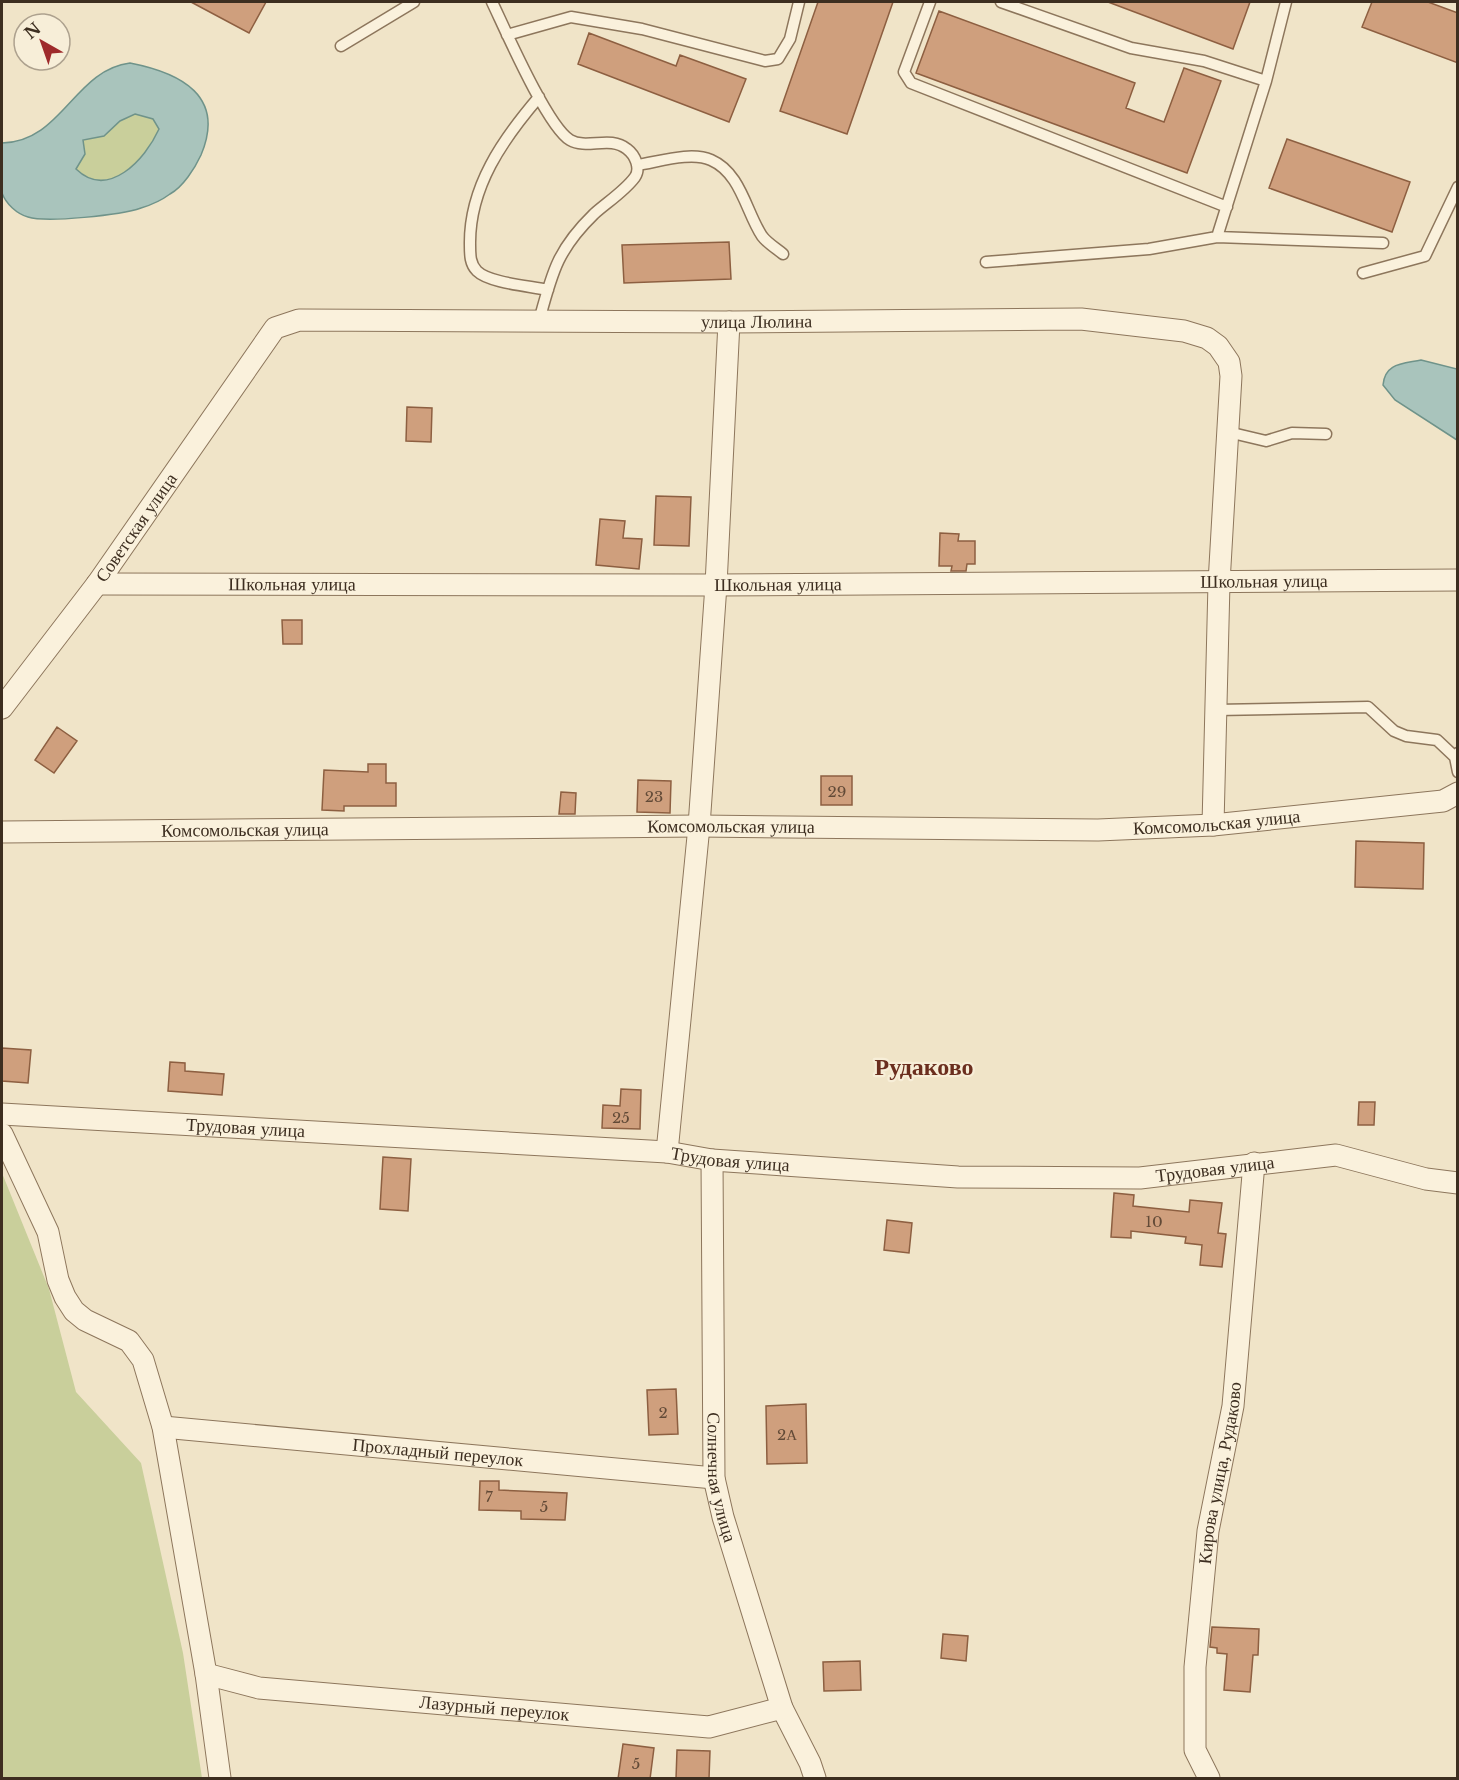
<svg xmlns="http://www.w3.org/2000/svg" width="1459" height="1780" viewBox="0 0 1459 1780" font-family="'Libre Baskerville',serif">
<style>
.green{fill:#c9cf9b}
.water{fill:#a9c4bc;stroke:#6f938a;stroke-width:1.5;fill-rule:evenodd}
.building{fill:#cf9f7d;stroke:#8d5f41;stroke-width:1.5}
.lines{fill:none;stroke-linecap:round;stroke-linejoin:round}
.service-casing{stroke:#8d765c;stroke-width:13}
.minor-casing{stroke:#8d765c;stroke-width:23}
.service{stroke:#faf1dc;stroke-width:10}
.minor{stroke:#faf1dc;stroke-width:21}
.labels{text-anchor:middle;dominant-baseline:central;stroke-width:4.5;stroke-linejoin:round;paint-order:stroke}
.number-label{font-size:15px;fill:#624a37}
.street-label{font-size:18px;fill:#3d2e20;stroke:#f7eed8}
.district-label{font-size:24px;font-weight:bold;fill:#6b2e1e;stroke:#f7eed8}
</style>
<rect width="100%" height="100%" fill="#f0e4c8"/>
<path class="green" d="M135,114L153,119L159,129C144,160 109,200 76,169L85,154L83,140L104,136L120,121Z
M2,1173L49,1289L76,1392L141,1463L183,1653L202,1778H2Z"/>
<path class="water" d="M130,63C181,73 226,96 201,155C195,168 183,187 170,194C162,200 151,205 141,208C121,215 47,223 28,217C17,214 6,204 2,193C0,183 1,155 2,143C62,142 74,70 130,63ZM135,114L153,119L159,129C145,160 108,200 76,169L85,154L83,140L104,136L120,121Z
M1421,360L1457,369V440L1395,400L1383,385C1385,363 1402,364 1421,360Z"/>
<path class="building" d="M191,2H266L249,33Z
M818,2H893L847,134L780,111Z
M1108,2H1250L1233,49Z
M1372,2H1428L1458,13V63L1362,27Z
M939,11L1135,83L1126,108L1164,122L1184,68L1221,81L1187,173L916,73Z
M589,33L676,66L680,55L746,79L729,122L578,64Z
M1287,139L1410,182L1392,232L1269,188Z
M729,242L731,279L624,283L622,245Z
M407,407L432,408L431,442L406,441Z
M656,496L691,497L689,546L654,545Z
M600,519L625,521L623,538L642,539L639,569L596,565Z
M940,533L959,534L958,541H975V564H967L966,571H951L952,566H939Z
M282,620H302V644H283Z
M57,727L77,741L54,773L35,760Z
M368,764H386V783H396V806H344V811L322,810L324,770L368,772Z
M821,776H852V805H821Z
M638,780L671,781L670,813L637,812Z
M561,792L576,793L575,814H559Z
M1356,841L1424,843L1423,889L1355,887Z
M2,1048L31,1050L28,1083L2,1081Z
M170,1062L185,1063V1071L224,1074L222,1095L168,1091Z
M621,1089L641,1090L640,1129L602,1128L603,1105L620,1106Z
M1359,1102H1375L1374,1125H1358Z
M383,1157L411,1159L408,1211L380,1209Z
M1114,1193L1134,1195L1133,1206L1189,1212L1190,1200L1222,1203L1218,1233L1226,1234L1222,1267L1200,1265L1202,1245L1185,1243L1186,1237L1131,1231V1238L1111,1237Z
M887,1220L912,1223L909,1253L884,1250Z
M676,1389L678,1434L649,1435L647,1390Z
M806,1404L807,1463L767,1464L766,1406Z
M480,1481H499V1490L567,1493L565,1520L521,1519V1511L479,1510Z
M1212,1627L1259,1629L1258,1655H1253L1250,1692L1224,1690L1227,1654L1217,1653V1648L1210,1647Z
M943,1634L968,1636L966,1661L941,1658Z
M860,1661L861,1690L824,1691L823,1662Z
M623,1744L654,1748L650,1779H618Z
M677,1750L710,1751L709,1779H676Z"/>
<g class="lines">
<defs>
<path id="service" d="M492,2C505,29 547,126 570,140C587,150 610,135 627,149C635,155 641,168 635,177C625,191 606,203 594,214C557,250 552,273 539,321
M930,2L904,72L911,83L1227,207
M1001,2L1131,48L1204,61L1266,81
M507,35L571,17L642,29L765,61L778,59L790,39L799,2
M341,46L414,2
M539,97C503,139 469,187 470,245C470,255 470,264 477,271C489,283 530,286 548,290
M637,165C658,162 691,151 711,160C741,173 746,212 762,236C767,243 777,249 783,254
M1217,237L1266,81L1286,2
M986,262L1149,249L1217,237L1383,243
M1363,273L1425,256L1458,187
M1228,432L1266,441L1292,433L1326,434
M1216,710L1368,707L1394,731L1406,736L1437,740L1455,757
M1458,753L1455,757L1458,772"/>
<g id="minor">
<path id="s1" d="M97,584L716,585L1458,580"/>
<path id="s2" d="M2,708L97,584L275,328L299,320L729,322L1081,319L1184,331L1207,338L1218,346L1229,362L1231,376L1219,583L1213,825"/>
<path id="s3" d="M2,832L699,826L1098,830L1213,825L1443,801L1458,793"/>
<path id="s4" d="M2,1114L667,1152L712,1160L958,1177L1140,1178L1336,1155L1426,1179L1458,1183"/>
<path d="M2,1134L48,1232L58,1280L65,1297L74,1311L85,1320L129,1341L143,1360L163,1427L206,1674L220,1778"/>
<path d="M667,1152L699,826L716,585L729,322"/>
<path id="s5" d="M712,1160L714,1478L723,1517L782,1708L810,1763L815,1778"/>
<path id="s6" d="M163,1427L714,1478"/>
<path id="s7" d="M206,1674L259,1688L709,1727L782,1708"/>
<path id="s8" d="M1209,1778L1195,1750V1667L1208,1531L1233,1406L1254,1163"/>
</g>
</defs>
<use href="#service" class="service-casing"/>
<use href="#minor" class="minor-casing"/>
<use href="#service" class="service"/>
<use href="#minor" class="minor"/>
</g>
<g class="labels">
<g class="number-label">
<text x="837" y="791">29</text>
<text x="654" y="796">23</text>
<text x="621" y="1117">25</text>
<text x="1154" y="1221">10</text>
<text x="663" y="1412">2</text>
<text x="787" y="1434">2А</text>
<text x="489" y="1496">7</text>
<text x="544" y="1506">5</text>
<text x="636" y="1763">5</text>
</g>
<g class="street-label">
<text stroke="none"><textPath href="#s2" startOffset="951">улица Люлина</textPath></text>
<text stroke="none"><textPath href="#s2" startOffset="225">Советская улица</textPath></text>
<text stroke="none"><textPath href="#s1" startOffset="1167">Школьная улица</textPath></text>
<text stroke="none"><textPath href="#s1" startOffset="195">Школьная улица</textPath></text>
<text stroke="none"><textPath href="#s1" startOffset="681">Школьная улица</textPath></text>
<text stroke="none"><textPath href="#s3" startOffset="1215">Комсомольская улица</textPath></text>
<text stroke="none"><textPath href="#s3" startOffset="729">Комсомольская улица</textPath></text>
<text stroke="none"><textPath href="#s3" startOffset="243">Комсомольская улица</textPath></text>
<text stroke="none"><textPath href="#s4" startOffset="244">Трудовая улица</textPath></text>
<text stroke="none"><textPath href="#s4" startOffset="730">Трудовая улица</textPath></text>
<text stroke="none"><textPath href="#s4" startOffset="1216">Трудовая улица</textPath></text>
<text stroke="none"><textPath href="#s6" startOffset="276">Прохладный переулок</textPath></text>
<text stroke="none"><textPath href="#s8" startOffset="310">Кирова улица, Рудаково</textPath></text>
<text stroke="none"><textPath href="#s5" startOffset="318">Солнечная улица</textPath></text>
<text stroke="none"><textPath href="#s7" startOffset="291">Лазурный переулок</textPath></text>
</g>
<g class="district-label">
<text x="924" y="1066">Рудаково</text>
</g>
</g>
<rect width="1459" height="1780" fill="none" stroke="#3d2e20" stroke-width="6"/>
<g transform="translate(42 42) rotate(320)"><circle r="28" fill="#f7eed8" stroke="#ada18e" stroke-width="1.5"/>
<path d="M0-4.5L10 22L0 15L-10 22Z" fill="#9e2a2b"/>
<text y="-9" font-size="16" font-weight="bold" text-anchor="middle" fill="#3d2e20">N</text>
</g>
</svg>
